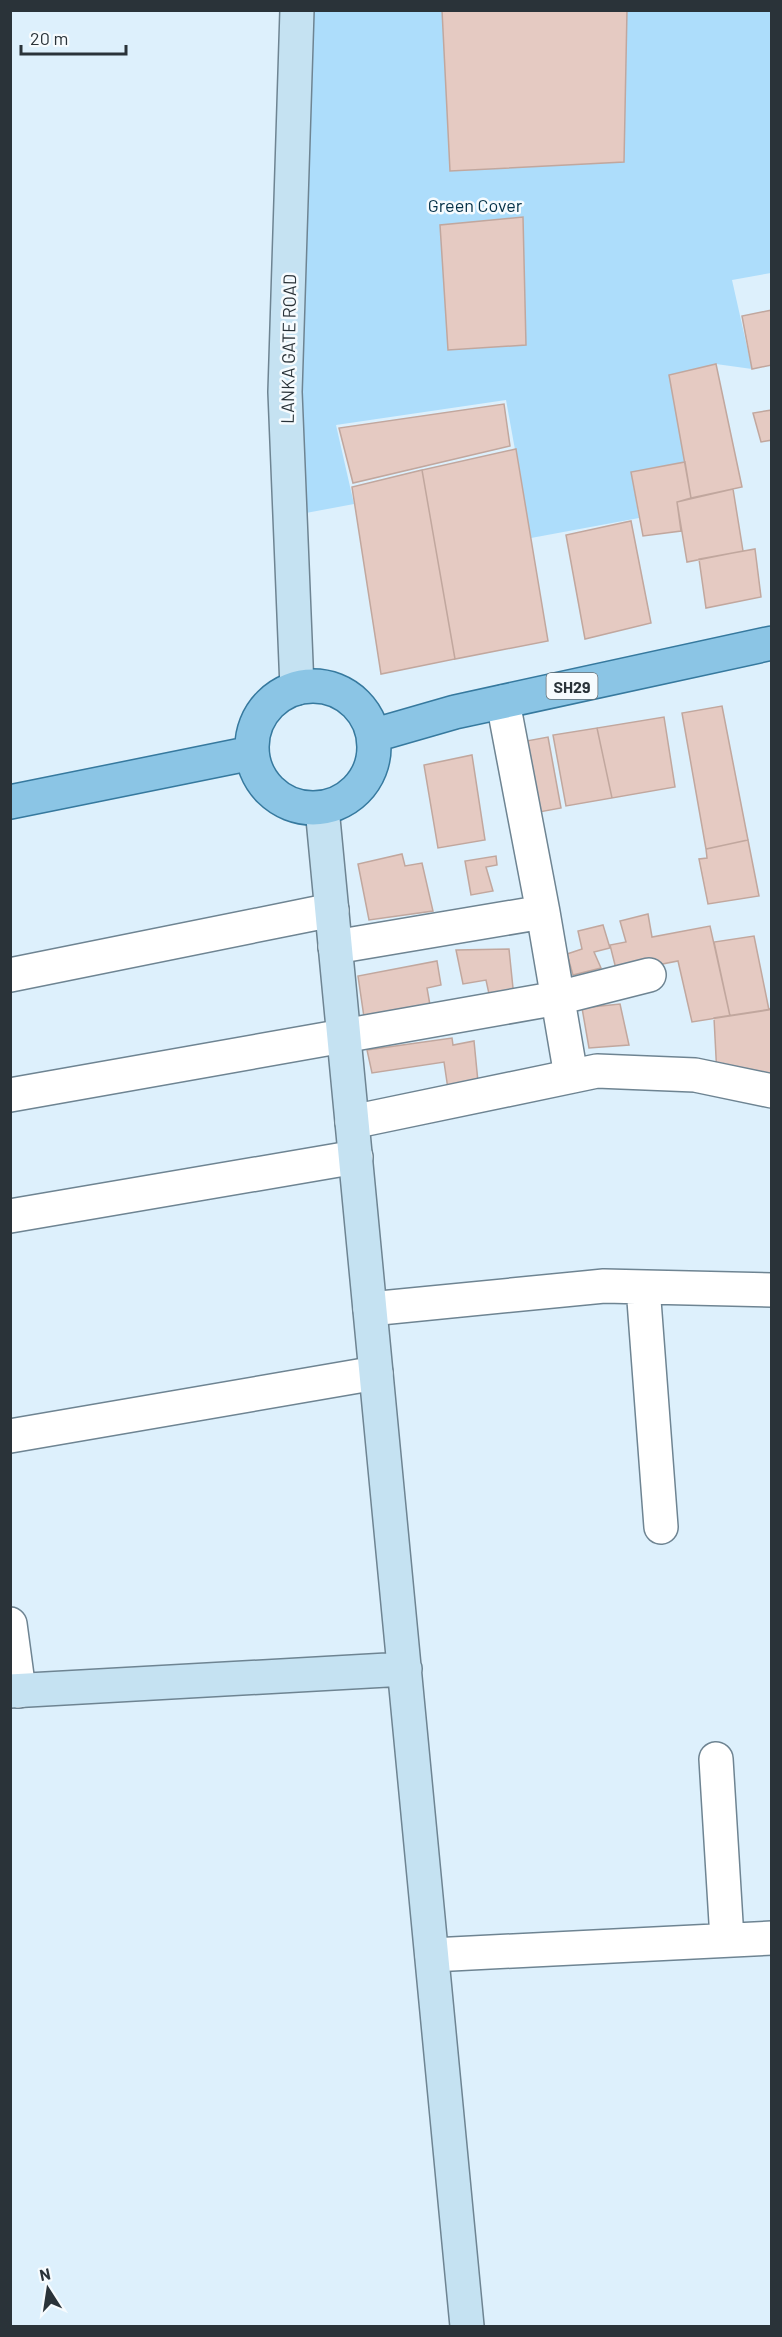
<svg xmlns="http://www.w3.org/2000/svg" width="782" height="2337" viewBox="0 0 782 2337" font-family="Barlow,sans-serif">
<style>
.green{fill:#adddfb}
.building{fill:#e5cac2;stroke:#c1a79e;stroke-width:1.5}
.lines{fill:none;stroke-linecap:round;stroke-linejoin:round}
.street-casing{stroke:#6e8492;stroke-width:36}
.secondary-casing{stroke:#6e8492;stroke-width:36}
.primary-casing{stroke:#36799e;stroke-width:36}
.street{stroke:#fff;stroke-width:33}
.secondary{stroke:#c5e2f2;stroke-width:33}
.primary{stroke:#8bc5e5;stroke-width:33}
.labels{text-anchor:middle;dominant-baseline:central;stroke-width:5;stroke-linejoin:round;paint-order:stroke}
.shield{fill:#f6fbfe;stroke:#676f74;stroke-width:1.5}
.shield-label{font-size:16px;font-weight:bold;fill:#2a3339}
.park-label{font-size:18px;fill:#033047;stroke:#f6fbfe}
.street-label{font-size:18px;fill:#2a3339;stroke:#f6fbfe}
</style>
<rect width="100%" height="100%" fill="#ddf0fc"/>
<path class="green" d="M301,11H771V273L732,280L752,369L716,364L669,375L685,462L631,472L639,518L531,538L506,400L336,425L354,504L290,516Z"/>
<path class="building" d="M442,10H627L624,162L450,171Z
M523,217L526,345L448,350L440,225Z
M772,310V365L752,369L742,316Z
M716,364L742,487L691,498L669,375Z
M504,404L510,446L353,483L339,428Z
M772,410V440L761,442L753,413Z
M516,449L548,641L455,659L422,470Z
M685,462L691,498L677,502L681,531L643,536L631,472Z
M422,470L455,659L381,674L352,487Z
M733,489L743,551L687,562L677,502Z
M631,521L651,623L585,639L566,535Z
M755,549L761,597L706,608L699,559Z
M722,706L748,840L706,849L682,713Z
M664,717L675,787L612,798L597,728Z
M597,728L612,798L566,806L553,735Z
M548,737L561,808L534,813L521,742Z
M472,755L485,840L438,848L424,765Z
M748,840L759,896L708,904L699,859L707,858L706,849Z
M402,854L405,866L422,863L433,911L369,920L358,864Z
M496,856L497,865L486,867L493,891L471,895L465,861Z
M648,914L652,937L710,926L730,1016L692,1022L678,961L617,973L610,945L626,942L620,921Z
M603,925L610,948L594,952L601,968L573,975L567,954L582,949L578,931Z
M754,936L769,1010L730,1016L714,942Z
M509,949L514,998L491,1003L486,980L463,984L456,950Z
M437,961L441,985L427,988L430,1005L364,1017L358,976Z
M620,1004L629,1045L589,1048L582,1008Z
M772,1009L771,1082L717,1076L714,1018Z
M452,1038L453,1045L474,1041L478,1082L448,1089L444,1062L372,1073L367,1050Z"/>
<g class="lines">
<defs>
<path id="street" d="M503,702L543,912L571,1076
M335,947L543,912
M10,975L332,910
M10,1095L558,998L649,975
M352,1122L597,1071L695,1075L772,1091
M10,1216L356,1157
M643,1287L661,1527
M370,1309L604,1286L772,1290
M10,1436L376,1373
M10,1624L19,1691
M716,1759L727,1939
M432,1955L772,1938"/>
<path id="secondary" d="M297,10L285,392L297,688
M322,808L467,2326
M10,1691L405,1669"/>
<path id="primary" d="M252 747a61 61 0 1 1 122 0a61 61 0 1 1-122 0Z
M375,735L455,712L772,643
M10,802L252,753"/>
</defs>
<use href="#street" class="street-casing"/>
<use href="#secondary" class="secondary-casing"/>
<use href="#primary" class="primary-casing"/>
<use href="#street" class="street"/>
<use href="#secondary" class="secondary"/>
<use href="#primary" class="primary"/>
</g>
<g class="labels">
<rect class="shield" x="546.5" y="673" width="51" height="26" rx="4.5"/>
<g class="shield-label">
<text x="572" y="686">SH29</text>
</g>
<g class="park-label">
<text x="475" y="205">Green Cover</text>
</g>
<g class="street-label">
<text transform="translate(288 349) rotate(-89)">LANKA GATE ROAD</text>
</g>
</g>
<rect width="782" height="2337" fill="none" stroke="#2a3339" stroke-width="24"/>
<g transform="translate(48 2289) rotate(348)" stroke="#f6fbfe" stroke-width="4.5" paint-order="stroke">
<path d="M0-4.5L10 22L0 15L-10 22Z" fill="#2a3339"/>
<text y="-9" font-size="16" font-weight="bold" text-anchor="middle" fill="#2a3339">N</text>
</g>
<path d="M21 45v9h105v-9" fill="none" stroke="#2a3339" stroke-width="3"/>
<text x="30" y="45" font-size="18" fill="#2a3339" stroke="#f6fbfe" stroke-width="4.5" paint-order="stroke">20 m</text>
</svg>
